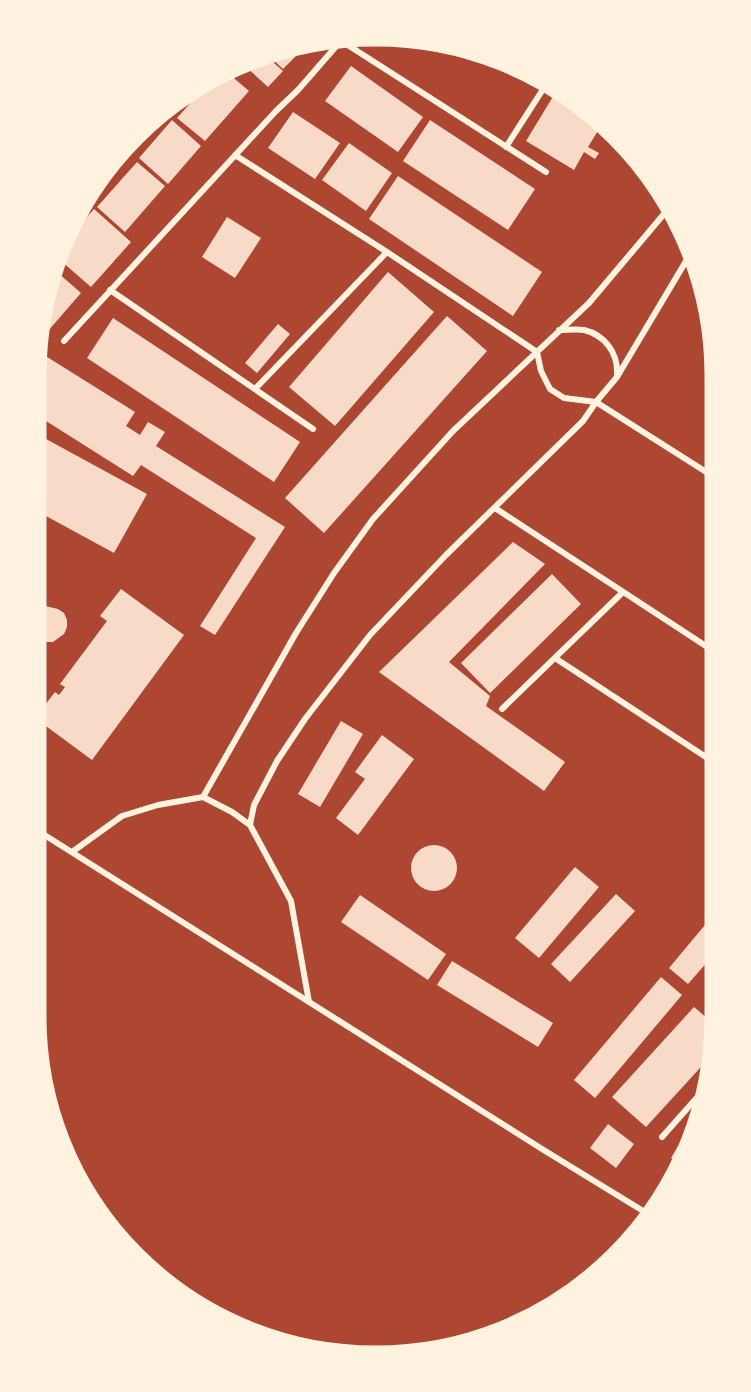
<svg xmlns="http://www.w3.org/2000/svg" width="751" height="1392" viewBox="0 0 751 1392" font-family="'Archivo Narrow',sans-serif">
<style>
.green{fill:#ae4732}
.building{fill:#f7dbc8}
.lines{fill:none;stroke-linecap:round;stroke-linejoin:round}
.minor{stroke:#fff3e0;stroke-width:6}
.rim{fill:none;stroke:#fff3e0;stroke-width:3}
</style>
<rect width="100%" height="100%" fill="#c8553d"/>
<path class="green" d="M398,35L527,70L600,119L646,168L690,245L714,331L716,1038L681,1168L616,1258L526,1322L398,1357L288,1346L186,1300L105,1224L53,1126L35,1016V354L70,224L151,119L266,52Z"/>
<path class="building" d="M296,49L300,52L283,69L266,53Z
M264,54L283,71L268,87L244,65Z
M351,66L423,117L398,152L325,101Z
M229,74L249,91L205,141L177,118L203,89Z
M557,90L600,119L614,133L612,136L599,129L588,147L599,153L595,159L584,152L574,170L526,141Z
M293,112L340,143L315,179L268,148Z
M172,120L201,146L168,184L139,158Z
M430,120L535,189L508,230L403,161Z
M349,143L392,173L366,211L322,180Z
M137,162L165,186L125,232L97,207Z
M398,176L542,272L513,316L369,219Z
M94,209L131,242L91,287L60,260L65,242Z
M227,217L261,238L235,278L202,257Z
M57,272L81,293L48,331L43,326Z
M388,272L434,312L335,426L289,387Z
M447,316L487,351L324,533L285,498Z
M113,318L300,442L274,482L87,358Z
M278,324L290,334L257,373L245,363Z
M36,350L135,412L126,426L140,435L148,422L165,432L156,446L285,527L215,635L200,626L256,538L141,465L133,476L35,414Z
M35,433L147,494L114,553L35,510Z
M513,542L545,564L449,662L490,696L486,706L565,762L544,791L379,672Z
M552,574L581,604L490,693L461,663Z
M35,583L45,588L35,605Z
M121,589L184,635L92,760L35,718L55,692L59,695L65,687L60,684L107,621L100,616Z
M45,606L58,609L64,613L67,620V627L64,634L53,642H46L35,636V612Z
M341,721L363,734L320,807L298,794Z
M382,735L414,759L358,835L336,818L365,779L355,772Z
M411 868a23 23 0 1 1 46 0a23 23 0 1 1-46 0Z
M575,867L599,887L539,958L515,938Z
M616,894L635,911L570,982L551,964Z
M360,895L446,954L428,980L341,922Z
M715,913L716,952L688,984L669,968Z
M452,961L553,1023L538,1047L437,985Z
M661,977L682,995L595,1098L574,1080Z
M694,1007L716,1026V1038L711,1056L646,1127L612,1097Z
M608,1124L634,1144L616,1168L590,1148Z
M678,1146L686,1151L682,1165L671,1158Z"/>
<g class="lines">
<path class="minor" d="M343,42L546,172
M506,147L547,83
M235,155L387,252L537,352L541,371L550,389L564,398L596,402L714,477
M110,290L313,429
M559,330C567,330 577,329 584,330C605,335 618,353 617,374
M64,341L276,111L298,90L339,43
M255,389L387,252
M495,508L715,652
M555,658L715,763
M502,709L623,592
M203,797L232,812L250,825
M35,829L542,1149L648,1214
M72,852L122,816L158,805L203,797L296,633L334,573L373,519L453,431L589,303L669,208
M309,1002L291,901L250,825L254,805L277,761L305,719L370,635L446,555L583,421L596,402L617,377L692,251
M662,1137L701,1093"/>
</g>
<path d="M0 0H751V1392H0ZM375 45H376A330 330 0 0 1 706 375V1017A330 330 0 0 1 376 1347H375A330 330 0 0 1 45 1017V375A330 330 0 0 1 375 45Z" fill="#fff3e0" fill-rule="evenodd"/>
<path class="rim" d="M375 45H376A330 330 0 0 1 706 375V1017A330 330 0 0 1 376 1347H375A330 330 0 0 1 45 1017V375A330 330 0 0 1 375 45Z"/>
</svg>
